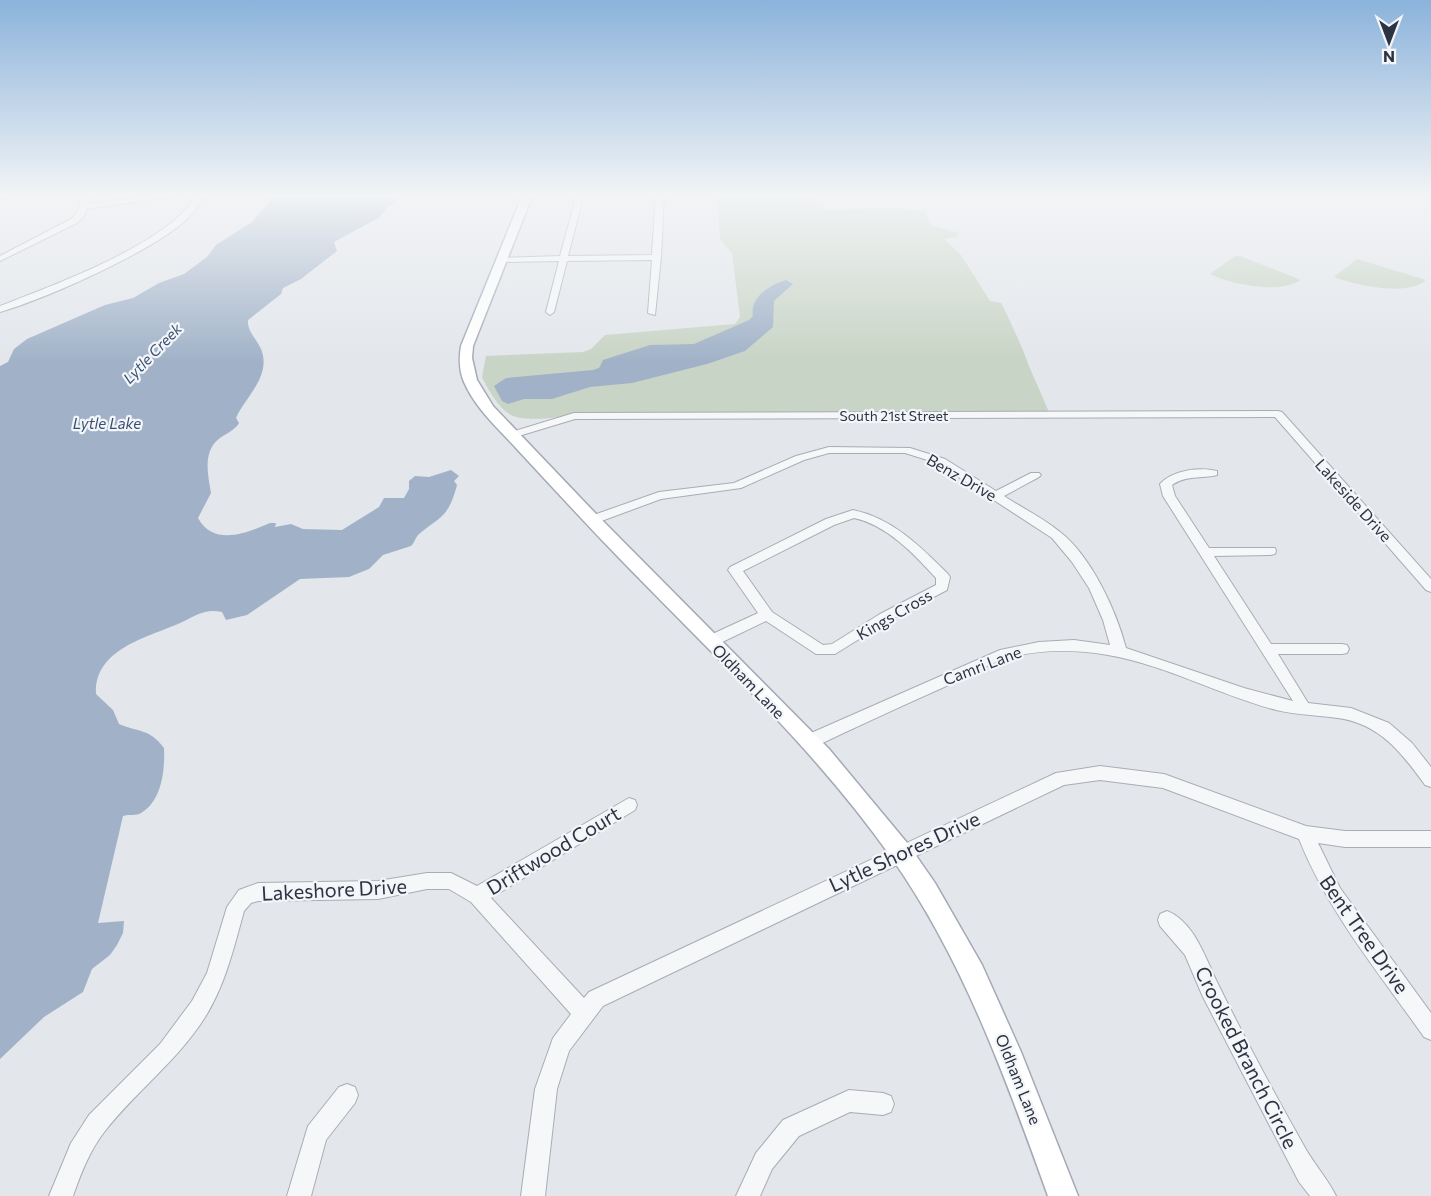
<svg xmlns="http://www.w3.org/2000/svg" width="1431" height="1196" viewBox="0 0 1431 1196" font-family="Commissioner,sans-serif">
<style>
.green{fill:#c8d4c5}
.water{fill:#a1b2c8}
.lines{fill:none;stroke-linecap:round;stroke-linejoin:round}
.minor-casing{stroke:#a8adb5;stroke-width:2}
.major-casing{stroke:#a3aab6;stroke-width:3}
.minor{fill:#f6f7f9;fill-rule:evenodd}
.major{fill:#fff;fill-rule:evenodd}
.labels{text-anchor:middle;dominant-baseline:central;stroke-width:4.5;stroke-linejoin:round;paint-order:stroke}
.far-street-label{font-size:14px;fill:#2c3342;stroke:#f3f5f8}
.far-water-label{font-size:15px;font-style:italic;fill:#384f74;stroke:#f3f5f8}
.street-label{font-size:16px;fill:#2c3342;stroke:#f3f5f8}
.near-street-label{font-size:20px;fill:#2c3342;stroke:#f3f5f8}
</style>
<rect width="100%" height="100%" fill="#e3e6eb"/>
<path class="green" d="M717,194H805L822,210L895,208L925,212L931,225L958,233V237L944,239L961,255L990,301L1001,303C1005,309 1028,360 1028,364L1049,412L574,414C559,418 525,422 511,415C498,408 488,389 482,377L486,356L583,352L591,349L605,335L735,324L740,317L732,253L720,239Z
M1235,256H1240L1301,280C1280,294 1232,285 1210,274Z
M1357,259L1426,280C1407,297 1356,285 1334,277Z"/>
<path class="water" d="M276,194H398L399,196L394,205L388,206L380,217L334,242L337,251L301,279L283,288L281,294L248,320C247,331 256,338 261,349C272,376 245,397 236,418L239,423C235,430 227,433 220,438C202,451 208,475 211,493L198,518C214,547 247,533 270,523H276L275,527L291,524L303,529L342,530L379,507L384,498H404L409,489V481L415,476L429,477L451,470L459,476L454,481L457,485C448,518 442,515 419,534C415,538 415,542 411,546L383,555L369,569L349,577L300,579L247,615L226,620L222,612C204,608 194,617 178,624C145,638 94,650 96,694L113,710L119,724C140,733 149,728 164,748C165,770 162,801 141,813C136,816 129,814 123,816L98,923L124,921L123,933L117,945L110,955L92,969L83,992L44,1017L0,1059V366L8,362L14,349L27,339L105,305L133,298L159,283L184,274L207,257L216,245L252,222Z
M786,280L793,284L774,301L773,327L745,351L707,364L632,383L590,387L552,399H524L508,404L502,401L494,386L506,378L593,370L599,368L603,360L650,345L694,344L749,320L753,316C749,298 771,284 786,280Z"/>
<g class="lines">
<defs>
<path id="minor" d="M0,194H5L0,200Z
M82,194H89L87,204L172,194H197L201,201C197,206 194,212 190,216C159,249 45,299 0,312V306C54,285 159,247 193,201L190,194L86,209L85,215L77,223L0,261V256L71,219L78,212Z
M577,194H584L568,256L652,255L656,194H664L661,257L655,315L648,313L652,260L567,261L554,312L550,315L546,312L559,261L501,262L497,260L501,258L560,256Z
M1278,411L1282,412L1431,579V592L1426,590L1275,417L575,419L512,438L507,435L508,433L574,413Z
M829,447L910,448L945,459L996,491L1031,473H1039L1041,475L1039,477L1004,496C1022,508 1043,518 1060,532C1091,556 1116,610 1126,648L1244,688L1293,701L1163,496L1160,484C1173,470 1199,467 1217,471V475C1201,479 1186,475 1172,485L1175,496L1209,548H1275L1276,551L1275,554L1270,555L1214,556L1271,644H1342L1347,645L1349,649L1347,653L1342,654H1278L1308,703L1351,708L1389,723L1412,743L1431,767V787L1425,785C1402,753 1380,724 1338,718C1316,715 1298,715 1276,710C1219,695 1166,665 1108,655C1074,649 1037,649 1004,659C983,666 962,679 942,688C899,707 856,727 814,747L808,748L802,747L800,742L802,737L1000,650L1039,642L1074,640L1110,645L1103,620L1089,588L1072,562L1052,538L937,463L905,453H829L804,460L741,488L661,499L596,523H588L586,520L588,517L659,492L734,483L796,456Z
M853,510C892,518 920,546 948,574L950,577L947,590L890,620L835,654H816L766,621L716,645H706L704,641L706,637L758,613L728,570L730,567L826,519ZM854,518C887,525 914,554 936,578V585L880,614L832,644L823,645L772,612L743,571L834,525Z
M1100,766L1164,774L1306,826L1345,831H1431V847H1345L1318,843L1340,888L1431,1013V1040L1424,1037C1379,973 1328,912 1299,839L1163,788L1100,780L1064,785L603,1006L569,1051L557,1089L545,1196H521L535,1089L553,1038L571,1014L471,902L449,889H427L378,899L258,901L251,903L244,911C234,947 226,982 207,1014C179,1060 137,1090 105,1131C90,1150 81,1173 73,1196H49L71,1143L89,1115L160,1044L192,1001L207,973L227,907L239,890L258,883L378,881L427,873H451L477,886L629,798L635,800L637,805L635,810L491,898L584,998L589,992L1056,773Z
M1167,911C1195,922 1206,960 1218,984C1245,1039 1274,1093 1304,1146C1313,1163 1328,1179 1336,1196H1310L1299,1182L1203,997L1185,955L1160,926L1158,920L1160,914Z
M347,1084L355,1087L358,1095L355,1103L326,1140L311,1196H287L308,1126L339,1087Z
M849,1090L883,1093L891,1096L894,1104L891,1112L883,1115L850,1112L799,1136L772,1169L760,1196H736L756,1153L783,1120Z"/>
<path id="major" d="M523,194H533L473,346L472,358L477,380L493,406L596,514L829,749L908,844L935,883L982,965L1021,1052L1078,1196H1048C1006,1079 963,959 891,857C815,749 716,658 625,564C588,526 552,487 516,448C498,428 475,408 464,382C459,370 459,359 461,346Z"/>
</defs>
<use href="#minor" class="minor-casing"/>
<use href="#major" class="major-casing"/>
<use href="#minor" class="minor"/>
<use href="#major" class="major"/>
</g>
<linearGradient id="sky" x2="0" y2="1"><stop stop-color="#8bb3db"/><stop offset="0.54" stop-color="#f2f4f6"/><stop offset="1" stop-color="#f2f4f6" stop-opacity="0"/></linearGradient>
<rect width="1431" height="361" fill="url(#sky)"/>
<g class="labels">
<g class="far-street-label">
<text x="894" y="415">South 21st Street</text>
</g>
<g class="far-water-label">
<text transform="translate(152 353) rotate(-46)">Lytle Creek</text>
<text x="107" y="423">Lytle Lake</text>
</g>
<g class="street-label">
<text transform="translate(962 477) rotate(30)">Benz Drive</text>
<text transform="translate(1354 500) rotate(48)">Lakeside Drive</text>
<text transform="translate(894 614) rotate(-30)">Kings Cross</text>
<text transform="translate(982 665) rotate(-21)">Camri Lane</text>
<text transform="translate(749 681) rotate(46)">Oldham Lane</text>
<text transform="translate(1019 1079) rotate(68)">Oldham Lane</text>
</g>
<g class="near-street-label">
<text transform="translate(553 850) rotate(-31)">Driftwood Court</text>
<text transform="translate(904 851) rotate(-25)">Lytle Shores Drive</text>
<text transform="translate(334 889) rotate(-3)">Lakeshore Drive</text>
<text transform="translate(1365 934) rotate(55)">Bent Tree Drive</text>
<text transform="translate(1247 1057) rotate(63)">Crooked Branch Circle</text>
</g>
</g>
<g transform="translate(1389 42) rotate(180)" stroke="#f3f5f8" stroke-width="4.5" paint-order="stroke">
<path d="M0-4.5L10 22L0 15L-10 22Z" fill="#2c3342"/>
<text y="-9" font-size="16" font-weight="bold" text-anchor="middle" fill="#2c3342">N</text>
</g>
</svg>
